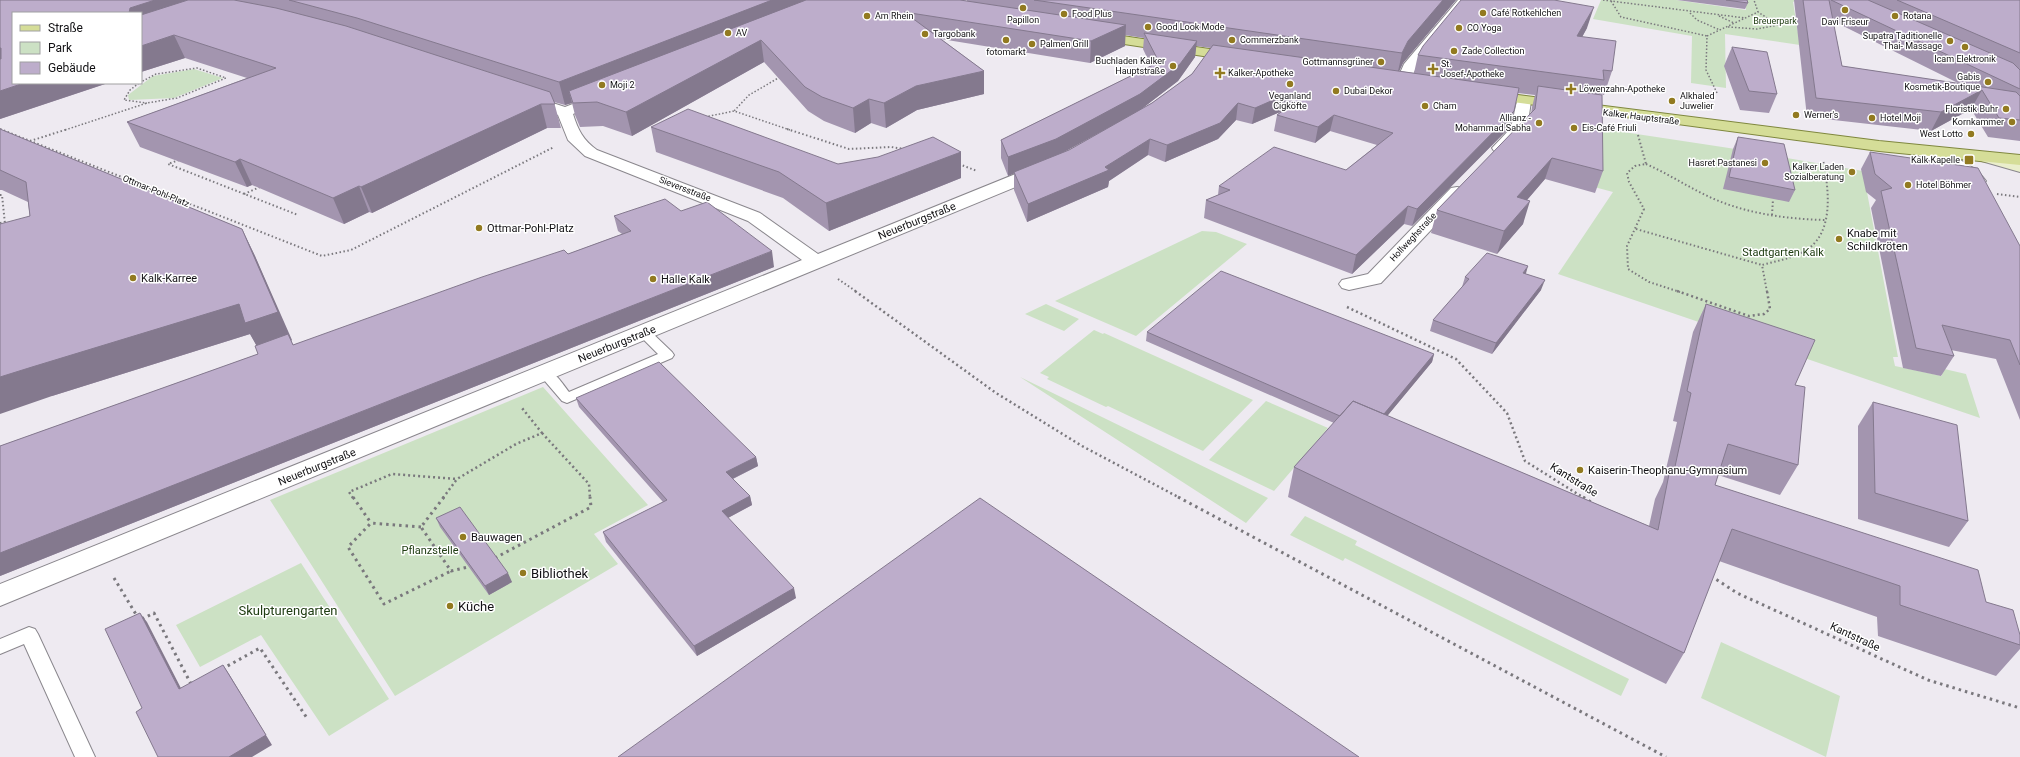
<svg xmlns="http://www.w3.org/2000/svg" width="2020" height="757" viewBox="0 0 2020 757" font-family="Roboto,sans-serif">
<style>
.green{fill:#cce1c4}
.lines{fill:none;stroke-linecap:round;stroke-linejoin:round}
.lane-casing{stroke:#8a878d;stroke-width:2}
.street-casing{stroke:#8a878d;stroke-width:2}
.secondary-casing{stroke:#8a878d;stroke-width:2}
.primary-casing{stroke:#7f873e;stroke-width:2}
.path-far3{stroke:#7a787d;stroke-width:1.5;stroke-dasharray:1.5 2;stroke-linecap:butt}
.path-far2{stroke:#7a787d;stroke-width:2;stroke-dasharray:1.5 2.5;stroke-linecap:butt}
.path-far1{stroke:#7a787d;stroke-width:2.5;stroke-dasharray:2 3;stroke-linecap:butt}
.path{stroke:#7a787d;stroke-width:3;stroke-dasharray:2.5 4;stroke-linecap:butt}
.lane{fill:#fff;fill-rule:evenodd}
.street{fill:#fff;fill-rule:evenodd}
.secondary{fill:#eaeecc;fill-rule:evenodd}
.primary{fill:#d5dd98;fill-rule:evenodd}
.wall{fill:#a395af;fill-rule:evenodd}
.shaded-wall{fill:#84798e}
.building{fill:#bdadcb;stroke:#84798e}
.poi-dot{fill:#927a20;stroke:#fff;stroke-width:1.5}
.labels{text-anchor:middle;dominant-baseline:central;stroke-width:3;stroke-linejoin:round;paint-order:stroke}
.far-poi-label{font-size:9px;fill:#121114;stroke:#fff;text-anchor:start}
.far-park-label{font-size:9px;fill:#213e14;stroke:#fff}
.far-street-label{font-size:9px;fill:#121114;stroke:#fff}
.street-label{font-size:11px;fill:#121114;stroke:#fff}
.poi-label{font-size:11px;fill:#121114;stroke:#fff;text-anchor:start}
.park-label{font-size:11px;fill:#213e14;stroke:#fff}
.near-poi-label{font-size:13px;fill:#121114;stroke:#fff;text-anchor:start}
.near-park-label{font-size:13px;fill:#213e14;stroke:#fff}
</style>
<rect width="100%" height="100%" fill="#eeeaf1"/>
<path class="green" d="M1601,0H1676L1746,10L1745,0H1797L1793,2L1800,45L1725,34L1726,88L1691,83L1692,36L1593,19Z
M194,69L223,78L174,98L129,100L128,95L153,76Z
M1597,128L1729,148L1863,171L1898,357H1893L1895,366L1942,376L1940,368L1966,374L1980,418L1558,274L1613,192L1568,180Z
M1202,231L1216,232L1247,244L1136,336L1055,301Z
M1046,304L1079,319L1064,331L1025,314Z
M1094,330L1103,334L1104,333L1253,400L1203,451L1108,406L1106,407L1047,379L1049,377L1040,373Z
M1020,377L1268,498L1246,523Z
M543,387L648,505L594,534L618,564L395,696L270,500Z
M1266,401L1328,428L1274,491L1209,460Z
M1305,516L1357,541L1355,545L1629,679L1621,696L1345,558L1343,561L1290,535Z
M301,563L389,699L329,736L261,635L200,667L176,625Z
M1721,642L1840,696L1826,757L1701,698Z"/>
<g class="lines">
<defs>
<path id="lane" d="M644,329L649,330L672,352L674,355L672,358L567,403L562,401L538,373L540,370C553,367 562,383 569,392L658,354L637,333Z
M29,627L35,629L38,634L95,757H75L24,644L0,654V639Z"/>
<path id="street" d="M1458,0H1471L1416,68L1408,85H1398L1396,82L1404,64Z
M601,93L606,94L608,97L606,100L573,114C578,130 583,140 597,150L760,213L818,254L1035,166L1041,165L1047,166L1049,170L1047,174L0,606V584L802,260L748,221L585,156L568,140L558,115L523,102L521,99L523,96L528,95L565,107Z
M1524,97L1529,98L1531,101L1527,129L1525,132L1506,151L1500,153L1494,151L1492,148L1511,128L1517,101L1519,98Z
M1921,146C1943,152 1972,161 1986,181L1983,185L1977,186L1971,185L1953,170L1915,154L1913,151L1915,148Z
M1457,187L1463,188L1466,192L1463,196L1381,283L1349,290L1342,288L1339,284L1342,280L1368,274L1451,188Z"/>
<path id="secondary" d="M1984,152L2020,162V172L1978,160L1976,157L1978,154Z"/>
<path id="primary" d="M1096,32L1236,53L1241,54L1243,57L1241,60L1236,61L1091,39L1089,36L1091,33Z
M1487,91L1879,141L2020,155V165L1879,151L1482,98L1480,95L1482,92Z"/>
</defs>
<use href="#lane" class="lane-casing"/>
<use href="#street" class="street-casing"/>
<use href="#secondary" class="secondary-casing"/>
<use href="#primary" class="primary-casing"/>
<path class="path-far3" d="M1603,0L1745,18
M1611,1L1621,17L1707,36
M1690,13L1697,20L1720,30
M1719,16L1734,23
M1728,27L1757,29L1778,25L1758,12
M780,77L749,95L734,111L790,130
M139,83L130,90L124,100L147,103
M1717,93L1706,70L1707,36L1758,12L1754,0
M705,117L734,111
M65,130L147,103L177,98L226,78L197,68L156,74L141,82"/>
<path class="path-far2" d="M0,129L322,256L351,250L554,147
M787,129L849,149L891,147L904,149
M1638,135L1646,164L1635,166L1627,173L1629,182L1644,209L1627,246L1628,269L1649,282L1680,292
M30,141L68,129
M179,160L168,164L298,215
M959,164L977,171
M1646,164C1669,174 1691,189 1714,199C1749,214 1787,219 1825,220
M244,194L260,187
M1997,194L2020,197
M0,195H2L5,224
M1772,215L1773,199
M0,223L4,222
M1636,229L1762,265
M838,279L857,292
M1767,292L1762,265C1776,261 1790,259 1803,252C1835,235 1829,190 1823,160"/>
<path class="path-far1" d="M855,291L996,393L1082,446L1180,498
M1677,291L1749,316L1764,314L1770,309L1767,291
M1347,307L1456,359L1507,413L1525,461L1584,498
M542,433L589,484L590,498
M353,498L349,492L392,474L457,479
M443,498L457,479L516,444L542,433L522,408"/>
<path class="path" d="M353,497L371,523
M444,497L421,527L451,571L472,566
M1178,497L1666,757
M1583,497L1594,504
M421,527L371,523L348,547L384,604L451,571
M495,558L591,507L590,497
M1711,576L1737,593L1928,680L2020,708
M114,578L137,616
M142,619L154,613L191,684
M222,669L260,648L307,718"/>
<use href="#lane" class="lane"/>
<use href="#street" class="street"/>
<use href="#secondary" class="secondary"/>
<use href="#primary" class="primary"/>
</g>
<path class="wall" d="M0,0H964H963L967,1V0H1456L1403,63L1399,71L1414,73L1418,55L1587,28L1582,37L1612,71L1604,95L1599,94L1598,95L1603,171L1595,193L1545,179L1527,200L1523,224L1497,254L1431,233L1437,210L1531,114L1532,107L1535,95L1518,93L1514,111L1510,127L1412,226L1404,224L1352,274L1204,218L1206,200L1218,195L1219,186L1346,170L1377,145L1330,131L1315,143L1274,131L1277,115L1280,112L1252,124L1236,120L1218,139L1165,162L1148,155L1109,181L1108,187L1027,222L1014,190V173L1008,176L1001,158V140L1151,66L1143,49L1144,38L1125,35V46L1090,63L941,39L984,71V94L917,110L886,128L871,123L855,133L824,121L808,111L764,62L632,136L603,126L580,127L575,115L572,103L565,105L554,102L561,128H547L372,213L369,212L344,224L252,185L247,187L140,147L127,122L247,78L185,58L141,72V13L13,83H108L0,119ZM1196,46L1211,48L1192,74L1152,103L1140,110L1178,81L1195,57ZM1129,116L1069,150L1060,154Z
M1677,0H1747L1748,3L1745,9Z
M1793,0H2020V141L1988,137L1971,109L1931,131L1807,117L1794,0ZM1833,21L1960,84L1842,66Z
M1732,47L1777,94L1769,113L1740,110L1724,66Z
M651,127L838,164L961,152V178L829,231L783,198L656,152Z
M0,129L242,229L255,256L293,345L568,254L622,234L618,231L614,216L681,211L774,267L0,576V446L258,354L257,346L250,334L52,396L28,202L2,190H0Z
M1738,137L1795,190L1789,202L1723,189L1733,149Z
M1870,152L2020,246V420L1996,359L1951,350L1954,356L1941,376L1903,368L1871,208L1876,200L1866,192L1861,169Z
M1526,274L1541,290L1492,354L1430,331L1433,320L1462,287L1465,277Z
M1706,304L1795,385L1798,465L1780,495L1718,475L1715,485L1986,602L2020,635V649L1996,676L1878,636L1877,617L1719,561L1684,653L1666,684L1288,497L1294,467L1334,423L1146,341L1147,332L1434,354L1432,362L1387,416L1649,526L1655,499L1663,482L1677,422L1673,421L1693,332Z
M576,398L756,457L758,466L733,479L750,496L752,505L728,518L796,598L697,656L606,542L603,532L663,502L579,407Z
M1873,402L1968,521L1949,547L1858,519V426Z
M436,518L512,582L489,595L440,527Z"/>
<path class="shaded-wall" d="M155,0H225L141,29V13H129L130,8Z
M772,0H827L569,91L572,103L565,105L559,82Z
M1443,0H1456L1403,63L1397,76L1402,53L1408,41Z
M1594,7L1587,28L1570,59L1577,36Z
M1126,25L1125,46L1090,63L1091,41Z
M174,35L185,58L141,72V46Z
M761,40L764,62L632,136L626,112Z
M1197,41L1195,57L1178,81L1139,111L1055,157L1008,176V157Z
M0,48H1L13,69L0,74Z
M984,71V94L917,110L886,128L884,103L916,86Z
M24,83H108L0,119V91Z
M1982,90L1971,109L1931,131L1941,112Z
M1287,94L1285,110L1252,124L1255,108Z
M869,99L871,123L855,133L853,108Z
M1238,103L1236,120L1218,139L1165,162L1167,145Z
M541,104L547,128L372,213L361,187Z
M1514,111L1510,127L1412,226L1417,209Z
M1334,115L1330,131L1315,143L1318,127Z
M1150,139L1148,155L1109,181L1108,187L1027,222L1028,204L1105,167Z
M961,152V178L829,231L826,203Z
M1552,158L1545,179L1510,220L1517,197Z
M240,159L252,185L247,187L235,162Z
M359,186L369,212L344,224L333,198Z
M1530,201L1523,224L1497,254L1504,231Z
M1408,206L1404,224L1352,274L1356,255Z
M242,229L255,256L292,340L291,341L296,351L260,352L250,334L52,396L0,414V377Z
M772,251L774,267L0,576V553Z
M1528,266L1525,277L1523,273Z
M1545,280L1541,290L1492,354L1496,343Z
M1434,354L1432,362L1369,438L1371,429Z
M756,457L758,466L728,481L726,472Z
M750,496L752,505L724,520L722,511Z
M508,573L512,582L489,595L485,586Z
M794,588L796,598L697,656L694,646Z
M140,613L147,622L186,698L179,689Z
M223,665L229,674L272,745L252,757H229Z"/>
<path class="building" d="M0,0H155L130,8L129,13H13V83H24L0,91V59H1V48H0Z
M188,0H234L276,8L346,26L550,92L555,104H541L361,187L359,186L333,198L240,159L235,162L127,122L276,68L174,35L141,46V15Z
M289,0H772L559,82L357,18Z
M806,0H960L1126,25L1091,41L904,12L984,71L916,86L884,103L869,99L853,108L822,97L805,87L761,40L626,112L597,102L573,103L569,91Z
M1034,0H1443L1408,41L1402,53Z
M1461,0H1554L1594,7L1577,36L1616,41L1612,71L1603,70L1604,80L1418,55L1423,46Z
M1726,0H1747L1748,3Z
M1803,0H1829L1842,66L2016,92L2020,96V120L1999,118L1982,90L1941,112L1816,98Z
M1831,0H1868L2013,63L2020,70V89Z
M1897,0H2020V53Z
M1144,33L1197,41L1180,64L1140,94L1056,139L1008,157L1001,140L1159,62Z
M1213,45L1519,88L1514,111L1417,209L1408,206L1356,255L1206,200L1230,190L1219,186L1274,147L1346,170L1393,133L1334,115L1318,127L1277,115L1293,103L1287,94L1255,108L1238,103L1220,123L1167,145L1150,139L1105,167L1109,170L1028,204L1014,172L1069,150L1152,103L1192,74Z
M1732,47L1767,52L1777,94L1749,91Z
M1538,86L1602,95L1603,171L1552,158L1517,197L1530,201L1504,231L1437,210L1532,112L1535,109Z
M688,109L838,164L878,157L933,137L961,152L826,203L779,172L651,127Z
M0,129L242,229L278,312L245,323L239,304L32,367L0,377V224L30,216L26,182L0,170Z
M1738,137L1784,144L1795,190L1729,177Z
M1870,152L1978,168L2020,246V365L2010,340L1942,325L1954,356L1916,348L1881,191L1892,188L1875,174Z
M665,199L681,211L707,202L772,251L0,553V446L258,354L255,346L288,334L293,345L482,277L564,250L568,254L631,231L614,216Z
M1487,253L1528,266L1523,273L1545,280L1496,343L1433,320L1469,279L1465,277Z
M1221,271L1434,354L1384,414L1353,401L1340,416L1147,332Z
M1706,304L1815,340L1795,385L1805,387L1798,465L1728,444L1715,485L1978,570L1986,602L2013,610L2020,635V645L1900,605V586L1732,529L1684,653L1294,467L1353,401L1658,530L1670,469L1674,471L1691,393L1687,391Z
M659,362L756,457L726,472L750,496L722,511L794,588L694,646L603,532L667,500L576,398Z
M1873,402L1957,425L1968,521L1875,493Z
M980,498L1359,757H618Z
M460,507L508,573L485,586L436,518Z
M140,613L179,689L223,665L266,735L229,757H158L136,712L142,708L105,629Z"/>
<g class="poi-dot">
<circle cx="1023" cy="8" r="4"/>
<circle cx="1845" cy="10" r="4"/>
<circle cx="1483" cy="13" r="4"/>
<circle cx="1064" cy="14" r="4"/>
<circle cx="867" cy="16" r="4"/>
<circle cx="1895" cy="16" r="4"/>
<circle cx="1148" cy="27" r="4"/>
<circle cx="1459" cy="28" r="4"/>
<circle cx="728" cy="33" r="4"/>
<circle cx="925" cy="34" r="4"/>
<circle cx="1006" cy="40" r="4"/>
<circle cx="1232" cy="40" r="4"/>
<circle cx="1950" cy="41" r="4"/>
<circle cx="1032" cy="44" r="4"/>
<circle cx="1965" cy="47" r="4"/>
<circle cx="1454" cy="51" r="4"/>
<circle cx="1381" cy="62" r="4"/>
<circle cx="1173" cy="66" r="4"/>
<path d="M1431 63h4v4h4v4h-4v4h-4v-4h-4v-4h4z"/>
<path d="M1218 67h4v4h4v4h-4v4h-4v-4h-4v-4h4z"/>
<circle cx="1988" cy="82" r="4"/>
<circle cx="1290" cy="84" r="4"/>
<circle cx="602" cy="85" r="4"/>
<path d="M1569 83h4v4h4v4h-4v4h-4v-4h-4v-4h4z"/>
<circle cx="1336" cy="91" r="4"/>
<circle cx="1672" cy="101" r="4"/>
<circle cx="1425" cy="106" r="4"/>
<circle cx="2006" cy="109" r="4"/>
<circle cx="1796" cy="115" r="4"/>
<circle cx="1872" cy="118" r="4"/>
<circle cx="2012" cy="122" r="4"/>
<circle cx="1539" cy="123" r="4"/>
<circle cx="1574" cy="128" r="4"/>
<circle cx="1971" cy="134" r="4"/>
<rect x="1964" y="155" width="10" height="10" rx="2"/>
<circle cx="1765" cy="163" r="4"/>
<circle cx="1852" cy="172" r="4"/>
<circle cx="1908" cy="185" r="4"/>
<circle cx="479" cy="228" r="4"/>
<circle cx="1839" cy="239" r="4"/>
<circle cx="133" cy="278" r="4"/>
<circle cx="653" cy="279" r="4"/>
<circle cx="1580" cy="470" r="4"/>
<circle cx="463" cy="537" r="4"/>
<circle cx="523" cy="573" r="4"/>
<circle cx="450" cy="606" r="4"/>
</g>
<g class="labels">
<g class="far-poi-label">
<text x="1491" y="13">Café Rotkehlchen</text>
<text x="1072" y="14">Food Plus</text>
<text x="875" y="16">Am Rhein</text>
<text x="1903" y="16">Rotana</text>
<text x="1023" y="20" text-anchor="middle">Papillon</text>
<text x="1845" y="22" text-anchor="middle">Davi Friseur</text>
<text x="1156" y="27">Good Look Mode</text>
<text x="1467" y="28">CO Yoga</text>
<text x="736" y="33">AV</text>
<text x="933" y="34">Targobank</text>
<text x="1942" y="36" text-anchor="end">Supatra Taditionelle<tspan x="1942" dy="10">Thai- Massage</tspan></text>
<text x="1240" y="40">Commerzbank</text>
<text x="1040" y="44">Palmen Grill</text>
<text x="1462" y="51">Zade Collection</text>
<text x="1006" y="52" text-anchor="middle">fotomarkt</text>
<text x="1965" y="59" text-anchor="middle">Icam Elektronik</text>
<text x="1165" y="61" text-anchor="end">Buchladen Kalker<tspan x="1165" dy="10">Hauptstraße</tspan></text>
<text x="1373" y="62" text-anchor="end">Gottmannsgrüner</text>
<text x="1441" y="64">St.<tspan x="1441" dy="10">Josef-Apotheke</tspan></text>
<text x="1228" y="73">Kalker-Apotheke</text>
<text x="1980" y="77" text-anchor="end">Gabis<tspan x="1980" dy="10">Kosmetik-Boutique</tspan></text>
<text x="610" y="85">Moji 2</text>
<text x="1579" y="89">Löwenzahn-Apotheke</text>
<text x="1344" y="91">Dubai Dekor</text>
<text x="1290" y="96" text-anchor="middle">Veganland<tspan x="1290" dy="10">Cigköfte</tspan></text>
<text x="1680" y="96">Alkhaled<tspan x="1680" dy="10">Juwelier</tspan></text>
<text x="1433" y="106">Cham</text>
<text x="1998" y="109" text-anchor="end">Floristik Buhr</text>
<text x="1804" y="115">Werner's</text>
<text x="1531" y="118" text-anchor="end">Allianz -<tspan x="1531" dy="10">Mohammad Sabha</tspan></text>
<text x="1880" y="118">Hotel Moji</text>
<text x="2004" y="122" text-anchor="end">Kornkammer</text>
<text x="1582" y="128">Eis-Café Friuli</text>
<text x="1963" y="134" text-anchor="end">West Lotto</text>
<text x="1960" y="160" text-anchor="end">Kalk Kapelle</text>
<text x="1757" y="163" text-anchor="end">Hasret Pastanesi</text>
<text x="1844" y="167" text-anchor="end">Kalker Laden<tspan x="1844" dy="10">Sozialberatung</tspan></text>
<text x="1916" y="185">Hotel Böhmer</text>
</g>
<g class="far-park-label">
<text x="1775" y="21">Breuerpark</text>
</g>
<g class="far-street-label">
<text transform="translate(1641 117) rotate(7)">Kalker Hauptstraße</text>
<text transform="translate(685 189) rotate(21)">Sieversstraße</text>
<text transform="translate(156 191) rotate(22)">Ottmar-Pohl-Platz</text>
<text transform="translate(1413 237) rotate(-47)">Hollweghstraße</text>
</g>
<g class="street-label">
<text transform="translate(917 221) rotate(-22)">Neuerburgstraße</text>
<text transform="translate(617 344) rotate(-22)">Neuerburgstraße</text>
<text transform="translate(317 467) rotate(-22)">Neuerburgstraße</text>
<text transform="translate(1574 480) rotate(32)">Kantstraße</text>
<text transform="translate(1855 637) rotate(25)">Kantstraße</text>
</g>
<g class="poi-label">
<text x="487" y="228">Ottmar-Pohl-Platz</text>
<text x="1847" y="233">Knabe mit<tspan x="1847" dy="13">Schildkröten</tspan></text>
<text x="141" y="278">Kalk-Karree</text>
<text x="661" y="279">Halle Kalk</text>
<text x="1588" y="470">Kaiserin-Theophanu-Gymnasium</text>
<text x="471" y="537">Bauwagen</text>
</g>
<g class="park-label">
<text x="1783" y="252">Stadtgarten Kalk</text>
<text x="430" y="550">Pflanzstelle</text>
</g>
<g class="near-poi-label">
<text x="531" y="573">Bibliothek</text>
<text x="458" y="606">Küche</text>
</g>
<g class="near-park-label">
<text x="288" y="610">Skulpturengarten</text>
</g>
</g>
<rect x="12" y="12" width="130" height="72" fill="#ffffff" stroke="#a0a0a1"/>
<rect x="20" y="25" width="20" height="6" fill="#d5dd98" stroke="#a0a0a1"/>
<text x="48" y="32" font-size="12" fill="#121114">Straße</text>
<rect x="20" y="42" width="20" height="12" fill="#cce1c4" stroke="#a0a0a1"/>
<text x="48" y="52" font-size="12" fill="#121114">Park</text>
<rect x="20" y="62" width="20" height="12" fill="#bdadcb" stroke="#a0a0a1"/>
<text x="48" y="72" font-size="12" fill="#121114">Gebäude</text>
</svg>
